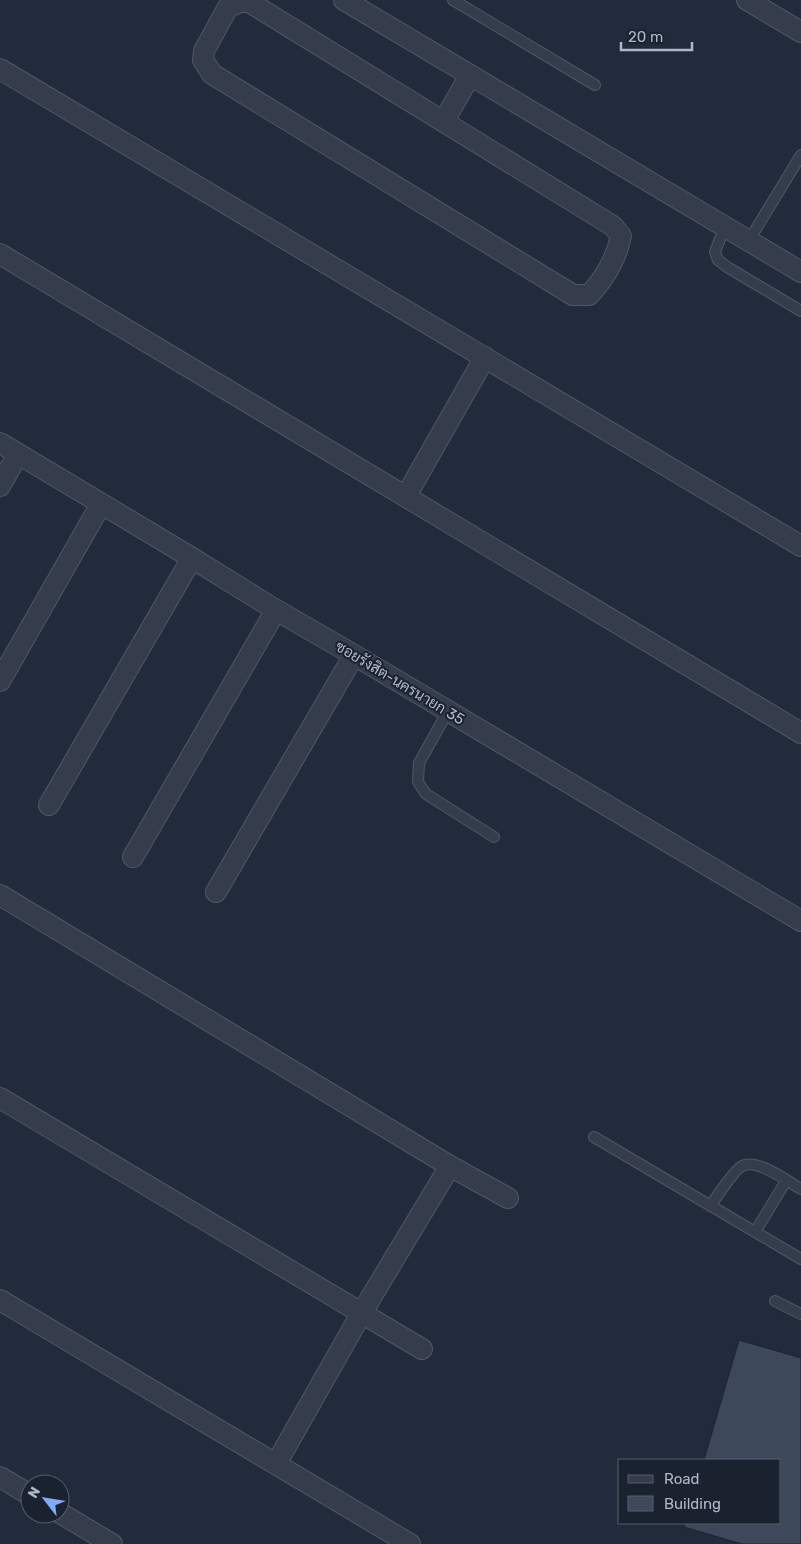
<svg xmlns="http://www.w3.org/2000/svg" width="801" height="1544" viewBox="0 0 801 1544" font-family="Rubik,Sarabun,sans-serif">
<style>
.building{fill:#3d495b;stroke:#1c2432}
.lines{fill:none;stroke-linecap:round;stroke-linejoin:round}
.lane-casing{stroke:#505866;stroke-width:12}
.street-casing{stroke:#505866;stroke-width:22}
.lane{stroke:#353d4c;stroke-width:10}
.street{stroke:#353d4c;stroke-width:20}
.labels{text-anchor:middle;dominant-baseline:central;stroke-width:4;stroke-linejoin:round;paint-order:stroke}
.street-label{font-size:15px;fill:#b0b8c7;stroke:#1a2230}
</style>
<rect width="100%" height="100%" fill="#212b3b"/>
<path class="building" d="M739,1340L801,1358V1544H742L684,1527L685,1523H780V1460H704Z"/>
<g class="lines">
<defs>
<path id="lane" d="M453,0L595,85
M725,226L715,252L718,260L727,267L801,311
M748,242L801,155
M448,711L419,763L418,782L426,794L494,837
M594,1137L801,1259
M710,1206C717,1197 733,1171 742,1166C757,1158 787,1181 801,1189
M755,1232L786,1181
M775,1301L801,1314"/>
<path id="street" d="M344,0L801,272
M747,0L801,32
M240,2H249L613,226L621,236C617,257 604,280 589,295H573L212,74L203,60L204,51L228,7Z
M0,69L801,546
M444,121L470,75
M0,254L801,733
M0,443L192,558L276,610L354,655L801,921
M0,486L18,454
M406,496L485,357
M0,681L101,504
M49,805L192,558
M133,857L276,610
M216,892L354,655
M0,895L450,1166L508,1198
M0,1098L422,1349
M0,1300L410,1544
M276,1464L361,1314L450,1166
M0,1477L30,1495
M60,1513L112,1544"/>
</defs>
<use href="#lane" class="lane-casing"/>
<use href="#street" class="street-casing"/>
<use href="#lane" class="lane"/>
<use href="#street" class="street"/>
</g>
<g class="labels">
<g class="street-label">
<text transform="translate(400 683) rotate(31)">ซอยรังสิต-นครนายก 35</text>
</g>
</g>
<rect x="618" y="1459" width="162" height="65" fill="#1a2230" stroke="#565e6c"/>
<rect x="628" y="1475" width="25" height="8" fill="#353d4c" stroke="#565e6c"/>
<text x="664" y="1484" font-size="15" fill="#b0b8c7">Road</text>
<rect x="628" y="1496" width="25" height="15" fill="#3d495b" stroke="#565e6c"/>
<text x="664" y="1509" font-size="15" fill="#b0b8c7">Building</text>
<g transform="translate(45 1499) rotate(301)"><circle r="24" fill="#1a2230" stroke="#565e6c"/>
<path d="M0-4L9 19L0 12L-9 19Z" fill="#80aafc"/>
<text y="-8" font-size="14" font-weight="bold" text-anchor="middle" fill="#b0b8c7">N</text>
</g>
<path d="M621 42v8h71v-8" fill="none" stroke="#b0b8c7" stroke-width="2.5"/>
<text x="628" y="42" font-size="15" fill="#b0b8c7" stroke="#1a2230" stroke-width="4" paint-order="stroke">20 m</text>
</svg>
